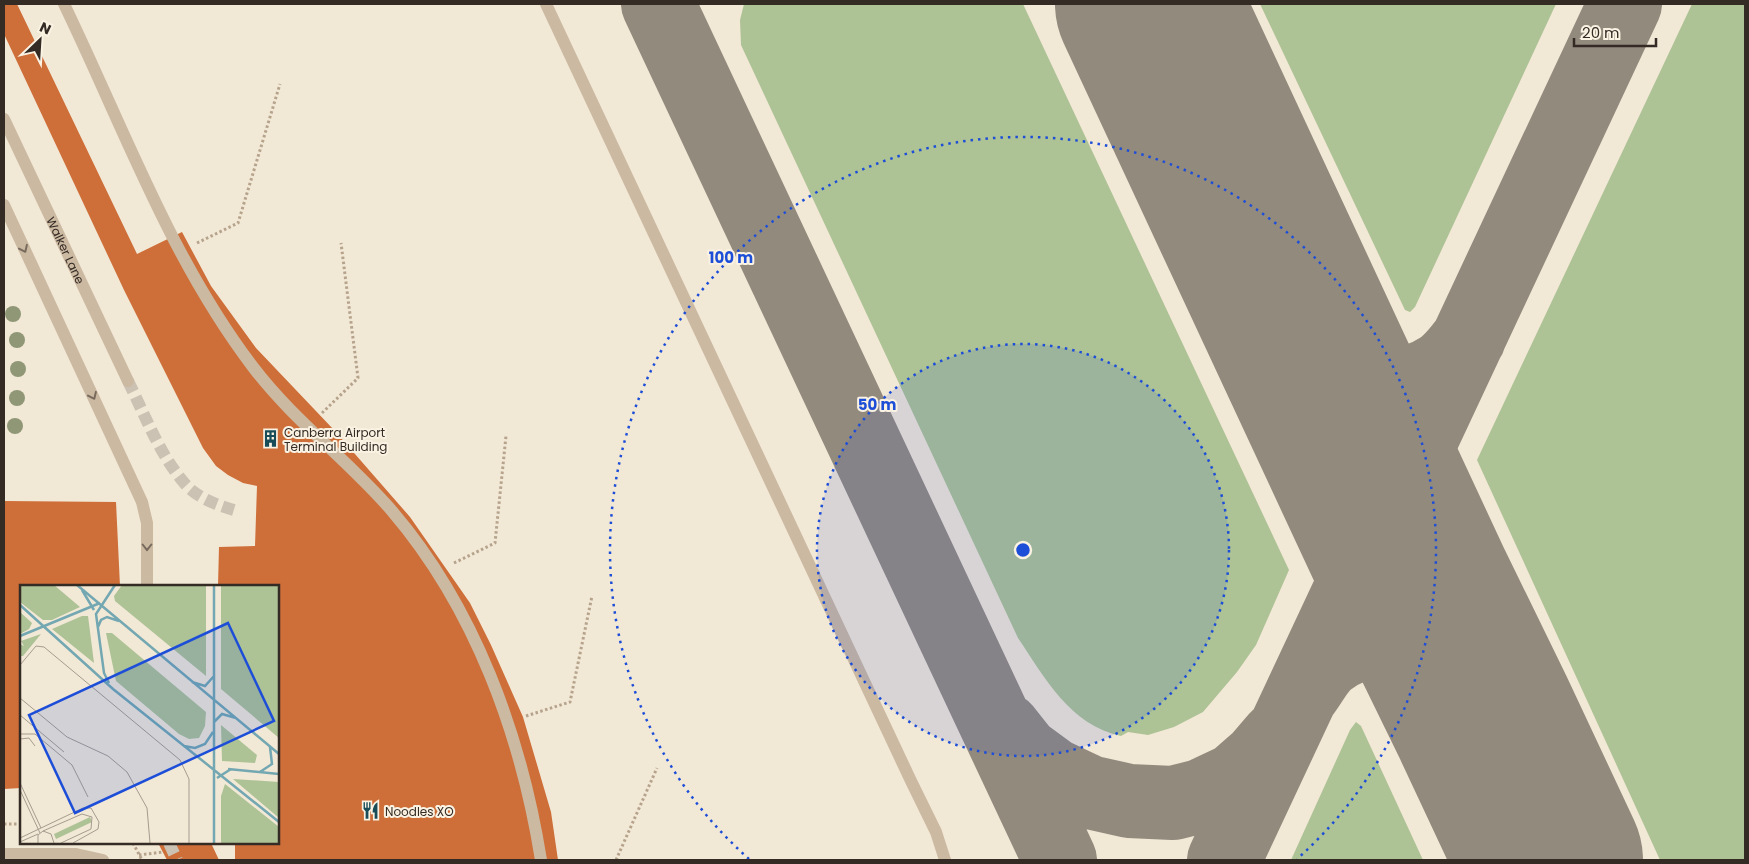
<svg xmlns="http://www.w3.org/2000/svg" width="1749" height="864" viewBox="0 0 1749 864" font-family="Poppins,sans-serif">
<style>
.green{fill:#adc295}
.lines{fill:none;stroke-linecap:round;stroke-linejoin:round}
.taxiway{stroke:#938a7e;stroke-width:74}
.runway{stroke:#938a7e;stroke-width:186}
.building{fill:#ce6e38}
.minor-tunnel{stroke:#ccc2b3;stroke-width:12;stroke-dasharray:12 6;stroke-linecap:butt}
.path{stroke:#b6a38c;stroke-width:3;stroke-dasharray:2.5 2.5;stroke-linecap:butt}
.minor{stroke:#cbb9a1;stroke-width:12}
.tree{fill:#8f9776}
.oneway{stroke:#786b5d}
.ring{fill:none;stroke:#1d4ed8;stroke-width:2.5;stroke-dasharray:2.5 5}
.labels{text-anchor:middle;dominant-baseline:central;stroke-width:4;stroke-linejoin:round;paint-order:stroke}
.street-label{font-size:12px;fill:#342b25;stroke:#faf2e2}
.poi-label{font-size:12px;fill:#342b25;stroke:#faf2e2;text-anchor:start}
.inset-river{fill:none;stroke:#73a7b1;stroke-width:2.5}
.inset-road{fill:none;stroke:#a69c8f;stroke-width:1}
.view{fill:#1d4ed8;fill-opacity:0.15;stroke:#1d4ed8;stroke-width:2.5}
.inset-edge{fill:none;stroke:#342b25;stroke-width:2.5}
.centre{fill:#1d4ed8;stroke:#faf2e2;stroke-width:2.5}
.ring-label{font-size:15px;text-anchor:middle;font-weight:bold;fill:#1d4ed8;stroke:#faf2e2;stroke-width:4;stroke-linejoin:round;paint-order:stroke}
</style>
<rect width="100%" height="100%" fill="#f2e8d6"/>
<path class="green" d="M744,4H1023L1289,570L1256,645L1237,672L1203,712L1174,727L1148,735L1128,732L1121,736C1070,725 1045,678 1018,638L741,45L740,20Z
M1260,4H1556L1415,307L1410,312L1405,310Z
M1692,4H1745V860H1660L1477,460Z
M1356,722L1361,726L1423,860H1291L1350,730Z"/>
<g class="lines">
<path class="taxiway" d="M658,4L1060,860
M1290,309C1299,324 1308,341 1319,354C1349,390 1402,394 1440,369C1452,361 1460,350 1469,338
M1344,425C1359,470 1371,512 1360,560
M1405,477C1396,515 1408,549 1419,586
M1303,693C1310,684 1317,670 1326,662C1357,636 1408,635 1440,660C1459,675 1470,697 1483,717
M1004,729L1023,753L1053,775L1089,792L1129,801L1173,803L1201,796L1235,780L1259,759L1277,738
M1224,860L1625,4"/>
<path class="runway" d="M1148,4L1419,586L1483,717L1550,860"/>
</g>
<path class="building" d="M4,4H17L137,254L182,232L211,286L256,348L334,430L410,517L470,603L491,645L523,717L551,812L558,860H235V843H278V586H218L219,547L255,546L257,486L243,483L228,475L216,466L203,448L124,290L4,34Z
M4,501L116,502L120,586H21V788L4,789Z
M158,843H211L219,860H167Z"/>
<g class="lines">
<path class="minor-tunnel" d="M128,381C145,415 160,456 186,485C198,498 217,505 234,510
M169,843L177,860"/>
<path class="path" d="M197,243L238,223L280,84
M322,413L358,378L341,243
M454,563L495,543L506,436
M526,716L570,702L592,596
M4,824H21
M133,843L142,860
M139,855L163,852
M616,860L657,768"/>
<g class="minor">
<path d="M64,4C123,126 170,258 253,367C293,420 348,460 392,511C475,608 521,735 541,860"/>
<path d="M546,4L911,781L936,832L945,860"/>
<path id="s1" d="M4,119L128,381"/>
<path d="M4,205L142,502L147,523V586"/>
<path d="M4,854H76L103,860"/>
</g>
</g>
<g class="tree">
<circle cx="13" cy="314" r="8"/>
<circle cx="17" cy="340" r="8"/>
<circle cx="18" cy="369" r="8"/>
<circle cx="17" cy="398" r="8"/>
<circle cx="15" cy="426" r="8"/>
</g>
<defs><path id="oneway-chevron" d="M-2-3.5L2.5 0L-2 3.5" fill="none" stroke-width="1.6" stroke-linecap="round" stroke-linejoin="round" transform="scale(1.25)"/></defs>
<g class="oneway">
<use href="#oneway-chevron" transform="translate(24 249) rotate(65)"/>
<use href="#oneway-chevron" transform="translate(93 396) rotate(65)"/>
<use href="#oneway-chevron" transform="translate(147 547) rotate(90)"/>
</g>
<circle cx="1023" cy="550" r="206" fill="#1d4ed8" fill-opacity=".12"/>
<g class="ring">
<circle cx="1023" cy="550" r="206"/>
<path d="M749 859A413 413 0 1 1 1297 859"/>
</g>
<defs>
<symbol id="building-bare" viewBox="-9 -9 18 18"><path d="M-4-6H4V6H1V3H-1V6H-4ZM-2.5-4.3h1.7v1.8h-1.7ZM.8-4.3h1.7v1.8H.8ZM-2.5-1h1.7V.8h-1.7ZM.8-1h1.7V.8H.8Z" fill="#184c58" stroke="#faf2e2" stroke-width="2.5" paint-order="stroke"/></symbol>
<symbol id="restaurant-bare" viewBox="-9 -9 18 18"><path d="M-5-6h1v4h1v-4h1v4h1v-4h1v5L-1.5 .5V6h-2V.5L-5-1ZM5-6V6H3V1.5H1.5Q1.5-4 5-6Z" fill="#184c58" stroke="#faf2e2" stroke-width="2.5" paint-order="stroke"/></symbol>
</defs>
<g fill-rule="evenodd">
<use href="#building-bare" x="258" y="426" width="25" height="25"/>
<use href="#restaurant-bare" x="358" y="798" width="25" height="25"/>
</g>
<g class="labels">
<g class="street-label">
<text stroke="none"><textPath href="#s1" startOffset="145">Walker Lane</textPath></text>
</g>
<g class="poi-label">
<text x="284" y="432">Canberra Airport<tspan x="284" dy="14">Terminal Building</tspan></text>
<text x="385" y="811">Noodles XO</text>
</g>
</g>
<g transform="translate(20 585)">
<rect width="259" height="259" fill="#f2e8d6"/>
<path d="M0,0H34L60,22L32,35H23L0,17ZM102,0H186V91L95,16L94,11ZM201,0H259V153L201,104ZM0,27L12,38L9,44L0,49ZM62,31H68L74,78L32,44ZM86,48H92L186,127L185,141L179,153L169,154L159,149L96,96ZM21,49L3,71H0V59L4,61L1,56ZM201,140L237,170L235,178L202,176ZM213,194L259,197V233ZM205,199L259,242V258H201V211ZM70,232L72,237L36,254L34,249Z" fill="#adc295"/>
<path class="inset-river" d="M57,0L259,169M62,5L74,25M0,20L93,104L259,237M78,42L81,35L87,32L99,36M0,51L80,18M172,97L185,101L194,91M89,98L84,88L76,29L95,0M194,137L202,129L216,133M164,161L175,163L185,159L193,147M208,184L259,189M240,187L252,179L250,162M197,193L211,184M194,258V0"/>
<path class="inset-road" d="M0,80L16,61L24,62L160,175L169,194V258M0,113L47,152L88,171L107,187L127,223L130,258M0,130L44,167M0,149H15L52,180L68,212M0,154L9,153L15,161M0,198L21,243M0,205L20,248M23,246L62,229L72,232L71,244L41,258M0,253L63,223H71L79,237L78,244L53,258M0,257L18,249M18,258V250L23,246L31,249L34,258"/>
<path class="view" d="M208,38L254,136L55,228L9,130Z"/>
<rect width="259" height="259" class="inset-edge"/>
</g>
<circle cx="1023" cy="550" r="8" class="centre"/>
<g class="ring-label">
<text x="731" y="263">100 m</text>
<text x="877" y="410">50 m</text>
</g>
<rect width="1749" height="864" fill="none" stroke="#342b25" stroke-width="10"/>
<g transform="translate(40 40) rotate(25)" stroke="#faf2e2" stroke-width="4" paint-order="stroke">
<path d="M0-4L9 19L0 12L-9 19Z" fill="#342b25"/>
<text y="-8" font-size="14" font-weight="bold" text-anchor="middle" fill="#342b25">N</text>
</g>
<path d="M1574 38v8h82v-8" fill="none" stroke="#342b25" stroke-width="2.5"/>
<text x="1582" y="38" font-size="15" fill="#342b25" stroke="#faf2e2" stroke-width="4" paint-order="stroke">20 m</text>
</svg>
